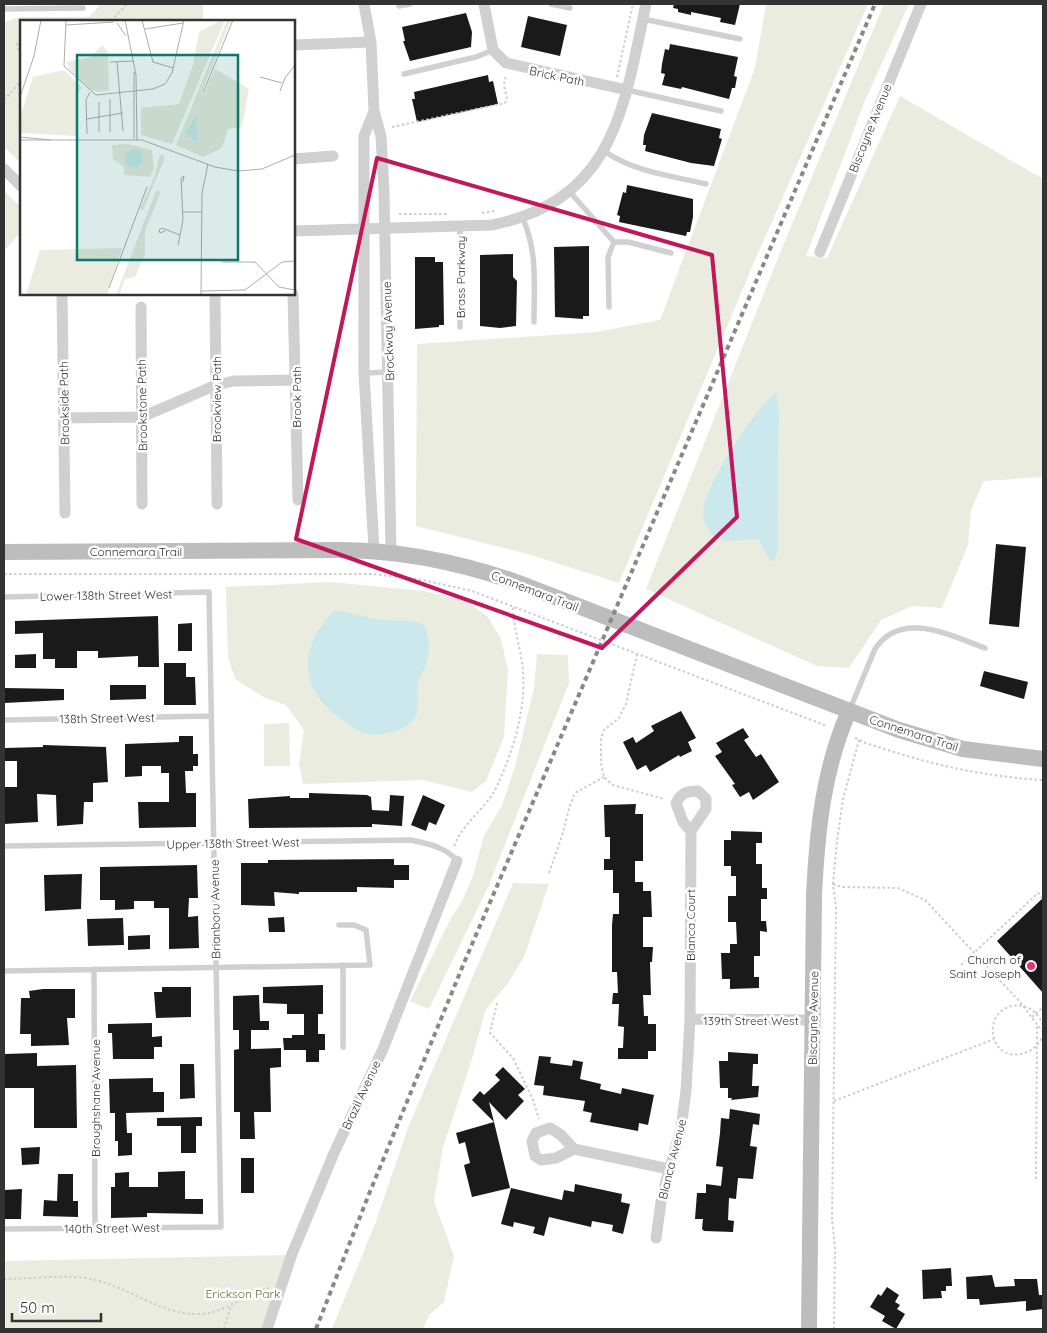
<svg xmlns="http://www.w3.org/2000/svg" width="1047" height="1333" viewBox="0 0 1047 1333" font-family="Quicksand,sans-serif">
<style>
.green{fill:#e9ecde;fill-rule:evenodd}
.water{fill:#cbe8ec}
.building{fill:#1a1a1a}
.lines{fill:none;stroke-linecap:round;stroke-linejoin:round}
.path{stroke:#cdcdcd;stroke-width:2;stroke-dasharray:2.5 2.5;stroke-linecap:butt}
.lane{stroke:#d0d0d0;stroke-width:5.5}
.street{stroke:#d0d0d0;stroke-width:11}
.secondary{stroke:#bdbdbd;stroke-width:16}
.rail{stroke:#888;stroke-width:4;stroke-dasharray:5 4;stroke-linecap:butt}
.marked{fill:none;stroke:#c2185b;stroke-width:4;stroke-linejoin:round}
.poi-dot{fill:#e9356e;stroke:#fff;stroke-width:2}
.labels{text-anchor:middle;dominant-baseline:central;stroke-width:5;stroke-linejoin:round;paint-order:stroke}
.street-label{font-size:12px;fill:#333;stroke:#fff}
.poi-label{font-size:12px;fill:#333;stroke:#fff;text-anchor:end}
.park-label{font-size:12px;fill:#62703e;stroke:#fff}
.inset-road{fill:none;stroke:#adadad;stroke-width:1}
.view{fill:#0f766e;fill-opacity:0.15;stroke:#0f766e;stroke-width:2.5}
.inset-edge{fill:none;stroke:#333;stroke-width:2.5}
</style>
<rect width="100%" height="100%" fill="#fff"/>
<path class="green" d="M101,4H203V21H21V163L4,147V22L20,17H89Z
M766,4H868L755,260L619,583L528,554L416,526L417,344L596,332L660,320L755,68Z
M884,4H909L866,98L806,256L827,258L900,96L1043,179V477L984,481L971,510L968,545L942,608L912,606L881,620L849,668L817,666L646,589L780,253ZM779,412L778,550L774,561L758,539H752Z
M4,191L21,207V232L4,251Z
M330,582L423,591L465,600L488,617L501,639L508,670L504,737L486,781L472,792L423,780L303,784L299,764L304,730L286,705L265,698L235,679L228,657L226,587Z
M537,654L568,655L569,683L489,885L429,1009L410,1001L451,918L462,901L473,876L484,836L502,805L515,767L534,688Z
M289,723L290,766H264V724Z
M513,883L549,884L524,957L508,983L485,1011L473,1056L443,1147L434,1201L454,1256L444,1302L429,1315L423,1329H332L375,1224L409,1125Z
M295,1255L270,1329H4V1261Z"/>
<path class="water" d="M776,392L779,412L778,550L774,562L769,559L758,539C744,539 726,545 713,535C707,530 702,519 703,511C707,481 753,412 776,392Z
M334,611C351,611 365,618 381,620C396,622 411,618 424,625C430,641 431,653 424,669C422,674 419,678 418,683C416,693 421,707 415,717C407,731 383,736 368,734C358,733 349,724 341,719C298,689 298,647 334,611Z"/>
<path class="building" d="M674,4H740L735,25L720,22L721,18L691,12V15L678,12V9L673,8Z
M466,13L472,32L471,47L410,61L403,41H405L402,27Z
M528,16L567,25L560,56L521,47Z
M670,44L738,57L734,76L737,77L735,88H732L729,99L682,87L681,89L662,85L665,74L661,73L662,64L665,49L669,50Z
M488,75L489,82L493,81L498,104L417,122L412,99H415L414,92Z
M652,113L721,129L719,138L722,139L714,166L691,163L645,151L646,145H643L644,135Z
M627,185L693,199V217L690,232H687L686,236L619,222L620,216L617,215L623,192L626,193Z
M589,246V316H583V319L555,317L554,247Z
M513,254V277L517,281L516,326L500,328L480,326V255Z
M415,257H435V262H443L444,325H439V327L415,329Z
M996,544L1026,547L1019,627L989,624Z
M158,616L159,667H138V656L98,658V651H77V668H55V659H43V633L15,634V621Z
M192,623V651H178V624Z
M36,654V668H15V655Z
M164,663H186V677H195L196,705H164Z
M984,671L1028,682L1024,699L980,686Z
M110,685H146V699L110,700Z
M4,688L64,689V700L4,703Z
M681,711L696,738L688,742L692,751L680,757L679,755L650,772L646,765L637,770L623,742L633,737L636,743L654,731L651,726Z
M743,728L749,737L744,740L756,757L761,754L779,782L753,800L749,792L740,797L732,785L735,784L715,756L722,752L716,743Z
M179,736H193V754H198V766H193V771H185L186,793H196V827L139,828L138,802H169V773H161V766H142V776L125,777V744L179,742Z
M43,745L106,747L108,782L93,783V802H84L83,824L57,826L56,795L37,794L38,822L4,824L5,787H17V761H4V748L43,747Z
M309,793L367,795L371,797L372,810L389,811L390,795L404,796L402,826L372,824V827L249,828L248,799L290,796V798H309Z
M423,795L445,805L436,825L429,822L426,831L411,825Z
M636,804L635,814H643V861H635V882H643V891H651L652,917H643V947H653L652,962H650L651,995H643L644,1016H648V1024H656V1051H648V1059H618V1048H623L624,1027L618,1026L619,1004H612L613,993H618L617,972H612V925L613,914H619V893H613V870H604V859H610V837H605L604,805Z
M731,831L762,832V843H756V864H762V888H767V899H761V921H766L767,932L760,931V956H754V977H759V988L730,989V979H722L721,953H730V944H737L736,922H728V896H736V876H731V866H724V840H731Z
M394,859V865H409V880H394V888L357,887V892H299V894L274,892L275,906L241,905V863H268V860Z
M197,865L198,898H189L188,917L198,916L199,948L169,949V908H154V901H134V909L115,910V900H100V867Z
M82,874L81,909L45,911L44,875Z
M1043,898V993L997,941Z
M284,917L285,932H269L268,918Z
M123,918L124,945L88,946L87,919Z
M150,935V949L128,950V936Z
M323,985V1014H318V1034H325V1050H319V1062H306V1050H284L283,1038H292V1035H304V1014H287V1004L263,1003V987Z
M162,987H191V1017L156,1018L154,992H162Z
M43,989H75V1018H67L69,1045L31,1046V1034H20L21,998H30L29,991Z
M259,995L260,1021H269V1030H251V1049L281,1048V1067L270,1068L271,1112H254L255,1139H240V1112H234V1050L239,1049V1030H233V996Z
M152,1023V1037L162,1036V1047H154V1059H113L112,1033H108V1024Z
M728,1052L758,1054V1064H753L752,1086H759L758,1097L731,1100L732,1098H728V1088H720L719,1061H728Z
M37,1053V1066L76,1065L77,1128H34V1088H4V1054Z
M539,1056L551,1057L550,1063L572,1066L573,1060L583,1062L580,1079L601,1084L600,1089L621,1094L622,1088L654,1095L648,1125L639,1123L638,1131L590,1122L592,1113L583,1111L585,1101L543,1095L544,1086L534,1085Z
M180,1064H194L195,1098L180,1099Z
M503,1067L525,1089L518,1095L524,1101L506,1120L489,1102L494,1122L472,1100L480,1091L484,1095L500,1080L495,1075Z
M153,1078V1092H164V1112L126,1113L127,1133H132V1155L118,1156V1141H115V1113H110L109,1079Z
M730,1109L760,1114L759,1125L753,1124L750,1146L757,1147L753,1179L738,1178L736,1199L729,1198L728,1220L734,1221L733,1232L704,1231L702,1229L703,1219H695L697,1193H706V1184L721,1186L723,1167L716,1166L720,1133L721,1118L729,1119Z
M202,1117V1126H196V1153H181V1126H157V1118Z
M494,1122L510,1188L472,1197L464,1165L470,1163L465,1142L459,1144L456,1133Z
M40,1147L39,1164L22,1165L21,1148Z
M241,1158H254V1193H241Z
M185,1171V1199H203V1214L147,1213V1217L111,1218V1187H115V1173L129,1172V1187H158V1172Z
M58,1174H73V1201H78V1217L43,1216L44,1200L57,1201Z
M575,1184L622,1194L621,1202L630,1204L623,1234L612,1231L613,1225L592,1221L591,1227L549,1217L544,1236L533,1233L535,1227L514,1222L513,1227L501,1224L511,1188L562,1200L564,1190L574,1192Z
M22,1189L21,1219H4V1190Z
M951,1268L952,1286H946V1291H941L942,1298L923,1299L922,1270Z
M992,1275L995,1287L1015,1286L1014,1279H1037L1039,1295H1043V1309L1026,1311V1301L980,1305L979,1299H967L966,1277Z
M887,1287L899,1295L895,1302L900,1305L897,1309L905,1314L896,1329L882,1321L885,1316L870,1307L878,1294L881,1296Z"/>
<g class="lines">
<path class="path" d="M111,21L127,4
M17,43L19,52H21
M617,77L633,4
M4,100L21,81
M392,127L505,103L507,98L504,85L506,75
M482,213L494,211
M399,214H449
M4,574H371L418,579L472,591L827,726
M637,654L626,704L619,718L604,730L601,738V763L604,777L613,785L664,799
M855,738C866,744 879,747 891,751C941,767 991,777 1043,780
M454,846C465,820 484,811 496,788C514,750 528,704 522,662C519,643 513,625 513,605
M549,873L562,836L570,805L575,793L604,777
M833,884L842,887L898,888L925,900L1020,1002L1043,1032
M961,965L1038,893L1043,898
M497,1003L490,1033L513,1058L533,1100L539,1119
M1032,1017L1043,1007
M1043,1025C1030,991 985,1005 994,1038C1001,1064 1037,1057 1043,1034
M834,1101L994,1039
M1036,1179L1037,1026
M4,1279C28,1279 69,1274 91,1279C127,1286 161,1315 199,1314C225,1314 245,1293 269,1288
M224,1329L231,1305
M834,1329L835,1247L832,1220L836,907L833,884L837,841L843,799L859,740"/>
<path class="lane" d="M551,4L570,8
M399,6L410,4
M4,9L83,8
M643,19L740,39
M404,74L476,57L493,50
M627,90L721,111
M604,151C634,172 671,176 706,184
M569,191L614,242H628L671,253
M522,217C538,250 534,287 534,322
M460,227V327
M609,307L608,257L614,242
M364,373L389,372
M4,597L209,592L221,1227L4,1229
M850,709L875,649C901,609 951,636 985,648
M4,720L211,716
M4,846L411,840C428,844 446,847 457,861
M94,969L95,1228
M4,971L370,965L366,930L354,925H339
M343,1047V965"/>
<path class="street" d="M364,4L371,42L374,111L381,136L384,191L391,552
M484,4L493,50L506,63L627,90
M294,45L371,42
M294,159L333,156
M4,169L21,186
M294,231L492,225C615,200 624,107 646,4
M820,252L921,4
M62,294L65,513
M215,294L217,504
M293,294L298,500
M141,307L142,504
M64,418L142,417L216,385L234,381L297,380
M374,550L364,373V136L374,111
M690,1019L813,1020
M574,1149L556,1158L541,1160L535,1156L532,1141L536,1133L550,1128L561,1135L574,1149L669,1169
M656,1238L662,1195L681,1129L686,1091L690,1019L691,831L706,809V799L698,791C687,791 681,793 676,803L683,822L691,831
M267,1329L292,1254L334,1153L383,1049L457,861"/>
<path class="secondary" d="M4,552L339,550C400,550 458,562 516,582L899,730L963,749L1043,759
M809,1329L814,896C817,832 823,770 849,711"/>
<path class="rail" d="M316,1329L369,1194L464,963L875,4"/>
</g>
<path class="marked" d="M377,158L712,255L737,517L602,648L296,539Z"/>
<circle class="poi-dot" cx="1031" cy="966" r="5"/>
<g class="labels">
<g class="street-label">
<text transform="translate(557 76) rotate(12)">Brick Path</text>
<text transform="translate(870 128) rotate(-68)">Biscayne Avenue</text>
<text transform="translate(460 277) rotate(-90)">Brass Parkway</text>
<text transform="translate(388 331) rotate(-92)">Brockway Avenue</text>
<text transform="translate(296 397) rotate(-90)">Brook Path</text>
<text transform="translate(216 399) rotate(-90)">Brookview Path</text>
<text transform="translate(64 403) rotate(-91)">Brookside Path</text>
<text transform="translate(142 405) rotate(-91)">Brookstone Path</text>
<text x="136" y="551">Connemara Trail</text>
<text transform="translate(535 591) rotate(21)">Connemara Trail</text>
<text transform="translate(106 595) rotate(-1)">Lower 138th Street West</text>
<text transform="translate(107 718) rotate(-1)">138th Street West</text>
<text transform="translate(914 733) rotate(18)">Connemara Trail</text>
<text transform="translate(233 843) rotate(-1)">Upper 138th Street West</text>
<text transform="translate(215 909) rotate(-91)">Brianboru Avenue</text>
<text transform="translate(690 925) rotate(-90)">Blanca Court</text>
<text transform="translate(813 1018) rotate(-89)">Biscayne Avenue</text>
<text x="751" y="1020">139th Street West</text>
<text transform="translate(361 1095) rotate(-65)">Brazil Avenue</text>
<text transform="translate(95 1098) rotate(-90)">Broughshane Avenue</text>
<text transform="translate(672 1159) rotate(-76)">Blanca Avenue</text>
<text transform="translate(112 1228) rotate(-1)">140th Street West</text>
</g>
<g class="poi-label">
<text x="1021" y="959">Church of<tspan x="1021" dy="14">Saint Joseph</tspan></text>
</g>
<g class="park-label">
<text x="243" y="1293">Erickson Park</text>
</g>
</g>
<g transform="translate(20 20)">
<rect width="275" height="275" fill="#fff"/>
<path d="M201,0H205L152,124L121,115V88L159,84L173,45L179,12ZM207,0H211L181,74H184L195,49L229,69L222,107L208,109L202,128L183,137L156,125ZM82,25L88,32L89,70L79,72L72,70L51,51L46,42L71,37ZM44,50L62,68L57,74L58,116L0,113V98L13,57ZM108,124L132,130L134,148L130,157L104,155V147L93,139L92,125ZM140,135H144V140L123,190L120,189L134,158ZM136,171H141L125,211V235L115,257L105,259L99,275H96ZM102,228L87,275H6L20,230Z" fill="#e9ecde"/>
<path d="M176,95L177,119L176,121L165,114ZM105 138a9 9 0 1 1 18 0a9 9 0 1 1-18 0Z" fill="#cbe8ec"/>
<path class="inset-road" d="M46,0L44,46L76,75L133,69L145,64L152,53L164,0M105,0L116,55L117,120M122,0L133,42L153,48M97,3L106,16M46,5L94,2M125,9L163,3M90,42L114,41M97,42L103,111M114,52V119M240,57L262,63M260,71L265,58L275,45M183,73L213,0M0,77L14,36L21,0M90,79V112M79,82V112M67,99L103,93M67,114L66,80L70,72M0,117L31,120M0,120H122L195,147L218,151L242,149L275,135M163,192H182M145,211L140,213L139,210L142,208L160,215M158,225L163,200L161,158L164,156L163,162M202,242H235L259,267L275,270M89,268L127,167M181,271L225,270L262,242L275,241M181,275L182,173L188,144"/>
<path class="view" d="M57,35H218V240H57Z"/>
<rect width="275" height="275" class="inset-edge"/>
</g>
<rect width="1047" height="1333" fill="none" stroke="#333333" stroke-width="10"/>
<path d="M12 1313v8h89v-8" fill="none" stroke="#333333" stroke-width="2.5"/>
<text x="20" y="1313" font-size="15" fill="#333333" stroke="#ffffff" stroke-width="4" paint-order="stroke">50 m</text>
</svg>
